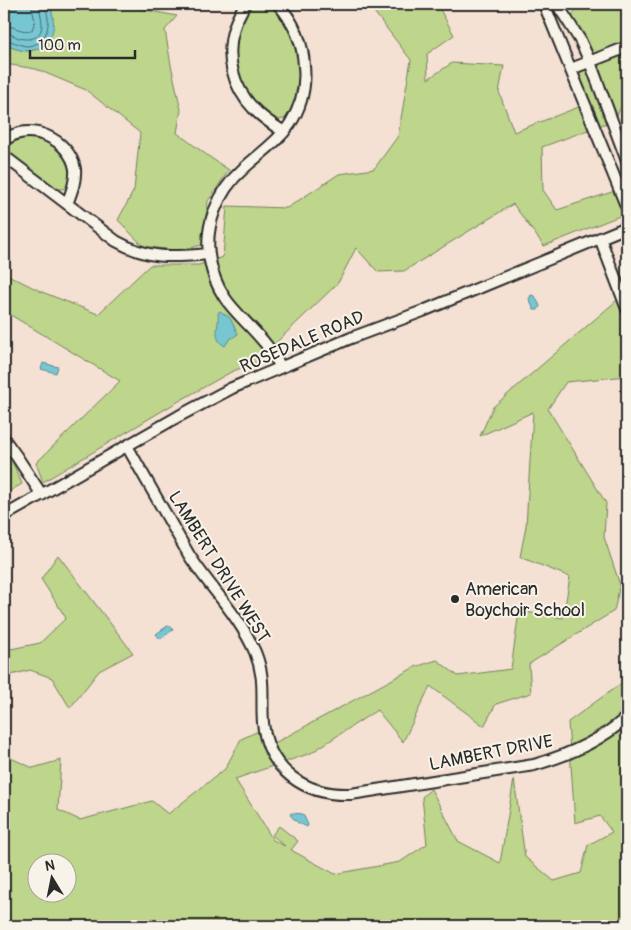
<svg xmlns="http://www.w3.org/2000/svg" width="631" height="930" viewBox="0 0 631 930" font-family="Pangolin,sans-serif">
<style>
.green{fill:#bed58c;stroke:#74805c;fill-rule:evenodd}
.water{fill:#77c7d3;stroke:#598990}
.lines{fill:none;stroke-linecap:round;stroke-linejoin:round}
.shore{stroke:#49696e;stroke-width:1}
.minor-casing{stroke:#2b2b2b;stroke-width:14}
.minor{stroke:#f7f3e8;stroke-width:10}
.poi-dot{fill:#2b2b2b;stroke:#f7f3e8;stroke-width:2}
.labels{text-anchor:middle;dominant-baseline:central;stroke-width:4;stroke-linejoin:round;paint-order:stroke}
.street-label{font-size:18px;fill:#2b2b2b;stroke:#f7f3e8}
.poi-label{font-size:18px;fill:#2b2b2b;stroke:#f7f3e8;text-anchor:start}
</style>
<rect width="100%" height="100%" fill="#f4e1d3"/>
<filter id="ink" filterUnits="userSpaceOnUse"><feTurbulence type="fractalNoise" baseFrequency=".02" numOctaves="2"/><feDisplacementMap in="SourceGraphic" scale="10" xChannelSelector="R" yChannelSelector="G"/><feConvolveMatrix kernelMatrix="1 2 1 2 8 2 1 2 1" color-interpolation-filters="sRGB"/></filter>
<g filter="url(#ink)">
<path class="green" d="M49,4H115L177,16L165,30L171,65L181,110L177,133L211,158L229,170L208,201L202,245L178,251L143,246L118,220L134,190L140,133L86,90L36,69L5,64L10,47L26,51L39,49L52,11Z
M250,4H273L291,26L301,62L298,91L295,100L287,116L284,119L278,120L273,119L267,115L249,98L238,76L234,51L239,25Z
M368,4H437L454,35L427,54L428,79L452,63L504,66L499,92L514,132L584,105L570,67L591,59L570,19L579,4H627V93L615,120L542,147L543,190L557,210L627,187V213L544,246L513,204L404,271L378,272L356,248L338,283L256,362L231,372L172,405L43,482L36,463L120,381L4,311V273L42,292L98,314L150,265H199L223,257L227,206L287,208L339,174L374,169L398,136L411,60Z
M20,135C27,135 37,135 44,137C46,138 48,140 50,142C54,145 60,148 63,152C73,165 78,199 51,186L5,151L4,148L6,143Z
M623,295L627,303V376L566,382L548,409L606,503L604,537L620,585L614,611L529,664L531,693L496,704L484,726L430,686L403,742L377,710L311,753L235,779L273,840L285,846L272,835L279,826L298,841L291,850L335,874L400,862L427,844L422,797L431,789L458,841L500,863L514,779L525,857L554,881L581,873L588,845L612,832L600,816L575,823L568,722L627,679V926H4V755L33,768L61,760L58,810L80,820L152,801L168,814L225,769L241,739L265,728L269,746L415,667L437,660L458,676L511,669L519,611L563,618L570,577L520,557L526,526L533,412L480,436L493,407ZM38,862H68V892H38Z
M6,447L22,484L4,494V449Z
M58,555L133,653L99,671L70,708L52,678L30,670L4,677V654L11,649L40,643L66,618L41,579Z"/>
<path class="water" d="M4,4H49C65,39 36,64 4,43Z
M531,295L535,296L540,306L538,310H534L529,299Z
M220,311L230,318L238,334L229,340L225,346C211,338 220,326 218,313Z
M43,363L58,367L56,373L41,369Z
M169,625L173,630L160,639L156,634Z
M291,813L303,814L308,825L307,827L297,822L290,815Z"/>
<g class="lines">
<path class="shore" d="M4,25C14,26 22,33 32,30L35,21L31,4
M4,33C10,33 14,36 19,38C36,42 45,34 41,16C40,11 39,8 38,4
M4,39C11,40 18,45 26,46C42,46 49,33 48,19C48,14 45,9 45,4"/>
<defs>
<path id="minor" d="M245,4C241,12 236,20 234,28C225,57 233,87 253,108C262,118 273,125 284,132
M278,4C294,22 303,42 304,66C306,86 301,107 290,124C278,142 259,154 243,169C218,191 203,227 210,261C218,302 240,313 264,342C271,350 276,359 281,367
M544,4L627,208
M557,4L580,40L590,62L627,161
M571,69L627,47
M4,141C28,120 70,139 75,169C76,182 71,193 67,204
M4,156L116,241C150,260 172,257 209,254
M600,238L627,309
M4,439L17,457L42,495
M127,446L189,555C210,588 239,615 255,652C266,679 261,696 263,723C268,770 305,796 351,794L534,765C569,755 601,741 627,717
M4,516L179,416L232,388L351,338L423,311L627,227"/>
</defs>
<use href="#minor" class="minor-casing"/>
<use href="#minor" class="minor"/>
</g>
</g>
<circle class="poi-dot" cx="455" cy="599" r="5"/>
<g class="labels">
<g class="street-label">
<text transform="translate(302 342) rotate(-23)">ROSEDALE ROAD</text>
<text transform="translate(219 567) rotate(58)">LAMBERT DRIVE WEST</text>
<text transform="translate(491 753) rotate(-11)">LAMBERT DRIVE</text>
</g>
<g class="poi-label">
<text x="465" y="589">American<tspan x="465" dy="21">Boychoir School</tspan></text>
</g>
</g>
<rect width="631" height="930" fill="none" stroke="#f7f3e8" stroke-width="20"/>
<rect x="10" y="10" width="611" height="910" fill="none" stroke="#2b2b2b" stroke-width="2" filter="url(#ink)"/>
<g transform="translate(52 878) rotate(350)"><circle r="24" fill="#f7f3e8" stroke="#a5a39c"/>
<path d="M0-4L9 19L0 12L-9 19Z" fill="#2b2b2b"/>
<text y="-8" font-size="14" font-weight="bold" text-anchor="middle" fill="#2b2b2b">N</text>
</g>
<path d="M30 50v8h105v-8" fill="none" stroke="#2b2b2b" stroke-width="2.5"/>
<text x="38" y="50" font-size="15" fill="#2b2b2b" stroke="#f7f3e8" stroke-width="4" paint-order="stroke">100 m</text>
</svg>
